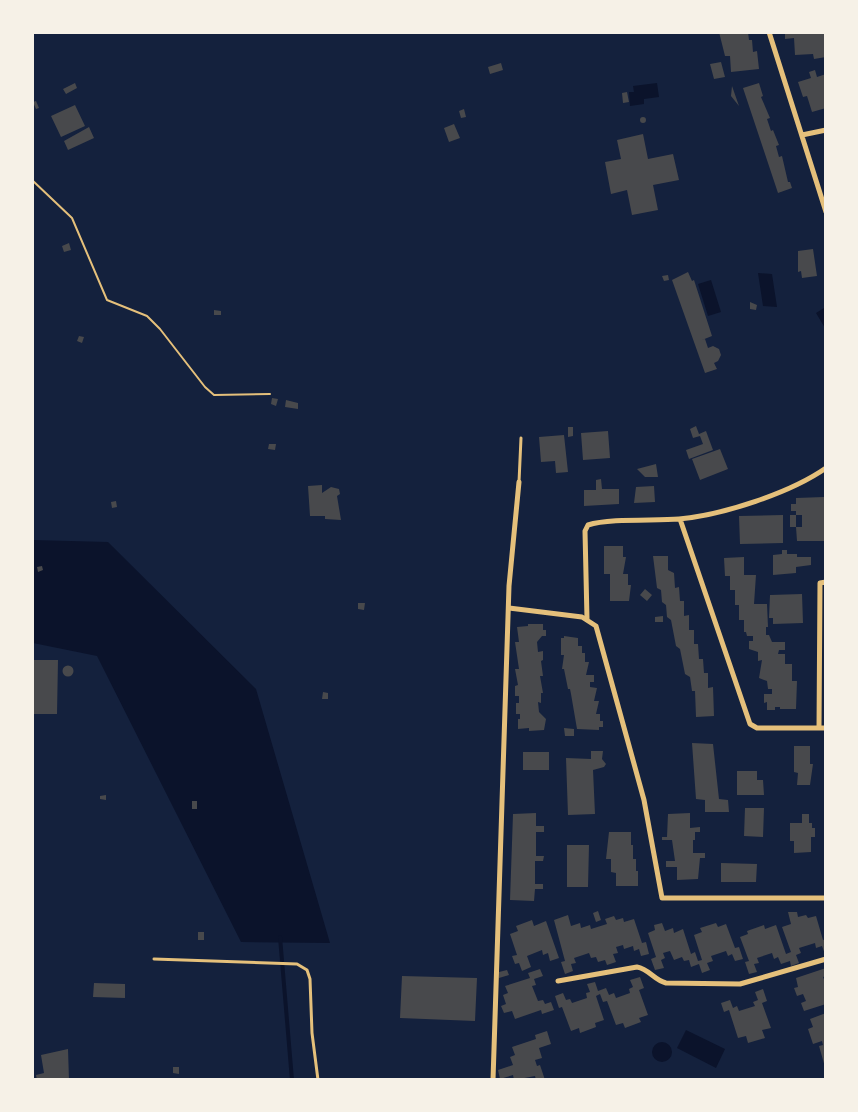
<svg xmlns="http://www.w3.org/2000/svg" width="858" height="1112" viewBox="0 0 858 1112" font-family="'Roboto Condensed',sans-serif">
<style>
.water{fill:#0b132b}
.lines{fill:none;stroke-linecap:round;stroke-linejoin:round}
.stream{stroke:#0b132b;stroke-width:4}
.building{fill:#48494c;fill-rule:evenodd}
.path{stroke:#e5c07b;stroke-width:2}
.service{stroke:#e5c07b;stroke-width:3}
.minor{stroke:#e5c07b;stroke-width:5}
</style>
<rect width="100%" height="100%" fill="#14213d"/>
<path class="water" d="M657,83L659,97L644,99V104L630,106L629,92H634L633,86Z
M758,273L772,274L777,307L763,306Z
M711,280L721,312L708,316L698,284Z
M824,308L825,310V328L816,313Z
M33,540L108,542L256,689L330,943L241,942L97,656L33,643Z
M686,1030L725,1049L716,1068L677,1048Z
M652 1052a10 10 0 1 1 20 0a10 10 0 1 1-20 0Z"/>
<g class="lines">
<path class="stream" d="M280,937L292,1080"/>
</g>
<path class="building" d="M719,32H748L749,40H752L753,52L757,51L759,69L731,72L730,56H725Z
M785,32H826V57L814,59L813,54L795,55L794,38L785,39Z
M721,62L725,77L714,79L710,64Z
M501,63L503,70L490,74L488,67Z
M815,70L817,77L826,74V108L812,112L807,96L803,97L798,82L811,78L809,72Z
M75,83L77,88L66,94L63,89Z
M759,83L763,96L761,97L770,118L767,119L771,131L773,130L779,145L776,146L779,157L782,156L788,182H790L792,188L778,193L743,88Z
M732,86L739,106L731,96Z
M627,92L629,102L623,103L622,93Z
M36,101L39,108L36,109L33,102Z
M75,105L85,126L61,137L51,116Z
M464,109L466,117L461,118L459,111Z
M640 120a3 3 0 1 1 6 0a3 3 0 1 1-6 0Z
M454,124L460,138L449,142L444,128Z
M89,127L94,138L68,150L64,141Z
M643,134L648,159L673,154L679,180L653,185L658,210L632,215L627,190L611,194L605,162L621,159L617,140Z
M69,243L71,250L64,252L62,246Z
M813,249L817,276L802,278L801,271L798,272V251Z
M688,272L692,281L694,280L712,336L702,340L705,339L708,348L713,346L719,349L721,355L718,361L714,363L717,369L705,373L672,280Z
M668,275L669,280L664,281L662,276Z
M750,302L757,305L756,310L750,309Z
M214,310L221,311V315H214Z
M79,336L84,337L82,343L77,341Z
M272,398L278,399L276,406L271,404Z
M286,400L298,403V409L285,407Z
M696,426L699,434L706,431L713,450L689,459L686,450L703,444L700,436L693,438L690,429Z
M568,427H573V436L568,437Z
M608,431L610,458L583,460L581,433Z
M564,435L568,472L556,473L555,461L541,462L539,437Z
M269,444H276L275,450L268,449Z
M720,449L728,469L700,480L692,459Z
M656,464L658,477H645L637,469Z
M601,479L602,489H619V504L584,506V490H596V480Z
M322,485V493L331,487L339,489L340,494L337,496L341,520L325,519V516H310L308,486Z
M654,486L655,502L634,503L636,487Z
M824,497L825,541H797L796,527H790V515H796V511H791V504H796V498ZM796,515H802V527H796Z
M116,501L117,507L112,508L111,502Z
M783,515V543L740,544L739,516Z
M604,546H623V557H626L623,574H628V585H631L629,601H610V574H604Z
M782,550H787V554H797V557H811V565L796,567V573L773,575V555L782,554Z
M653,556H668V570L674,573L675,588L679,587L680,601H684V616L689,615V630H694V644H698L699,659H703L704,673H708V688L713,687L714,716L696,717L695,691H692L690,677L685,674L680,649L676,646L671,620L667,617L666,605L662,602L661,590L657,588Z
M744,557V575H756L754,604H767L768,627H766V635H769L772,642H785V650H779L778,654H785V664H792V681H797L796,709H780V707H775V710H767V702L764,703V694H772V689H768L767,681L759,678L762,660L758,661V652L749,649V641H753V636H747L746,632H744V620H739V605H735V590H730V576H725L724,558Z
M42,566L43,570L38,572L37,567Z
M645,589L652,595L647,601L640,595Z
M802,594L803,623L773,624V618H769L770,595Z
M358,603H365L364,610L358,609Z
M663,616V622H655V617Z
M528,624H543V630H546V636H542L537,642L538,652L543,651V660L541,661L543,676H540L543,693H541V703L538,702L539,712L546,719L544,730L529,731V728L518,729V719H520V714H516V703H519V696H515V686L518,685L515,669H519L515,642H519L517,627L528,626Z
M564,636L578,638V646H582V653H585V662H589L586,675H594V682H590V687L597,688L594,701H599L596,714H600V721H603V727H599V730L577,729L571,694L570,689H568L564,669H562L564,655H561V638H564Z
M32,660H58L57,714H32Z
M62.5 671a5.5 5.5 0 1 1 11 0a5.5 5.5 0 1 1-11 0Z
M323,692L328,693V699H322Z
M564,728L574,729V736H565Z
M692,743L713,744L719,799L728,800L729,812H705V800L696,799Z
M794,746H810V764H813L810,785H797L798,773L794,772Z
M591,751H603L602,759L606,764L604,767L593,770L595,814L568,815L566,758L591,759Z
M523,752H549V770H523Z
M737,771H757V780H763L764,795H737Z
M106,795V800L100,799V796Z
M192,801H197V809H192Z
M745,808H764L763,837L744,836Z
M536,813V826H544V832H536V856H544L543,861H535V884H543V889H535L534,901L510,900L513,814Z
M690,813V828L700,827V832H695V840H693V853H705V858H700L698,879L677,880V867H666V861H675L672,840H662V837H667L668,814Z
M802,814H809V823H812V828H815V837H811V852L794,853V841H790V823H802Z
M609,832H631V845H633V859H636V871H638V886H616V873L611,872V859H606Z
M567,845H589L588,887H567Z
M721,863L757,864L756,882H721Z
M598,911L601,920L596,922L593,913Z
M788,912H797L798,917L806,915L808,918L816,916L823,940L826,939V957L822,946L816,948L815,943L799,948L801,953L796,955L799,963L791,966L790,961L781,964L778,957L774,959L772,953L757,958L759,963L754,964L757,972L749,974L745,962L749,961L740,937L748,934L747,931L764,925L765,929L776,925L786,954L791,952L782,927L791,924Z
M568,915L571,926L580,923L581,928L590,925L591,929L607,924L605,919L614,916L616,920L623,918L624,922L634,919L642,943L646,942L649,954L641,956L639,949L634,951L633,946L624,949L623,945L616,947L618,953L613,954L616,962L607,965L605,960L598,962L596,957L591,958L589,953L574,958L576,963L571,964L573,971L565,974L561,962L565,961L554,920Z
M532,920L534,926L546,921L559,958L550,961L548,953L543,955L542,950L527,956L531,967L522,971L519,963L515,964L512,956L517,955L510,934L518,931L516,926Z
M662,923L665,931L673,928L674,933L683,929L691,954L695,952L698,961L702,960L694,935L702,932L700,928L716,923L718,927L726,924L735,948L739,947L743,959L735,961L732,954L728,956L726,951L711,956L713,961L707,963L710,970L702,973L699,964L691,967L689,960L684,961L682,957L674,960L670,951L663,953L665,958L661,960L664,968L655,970L651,959L656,957L648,933L655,930L654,925Z
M198,932H204V940H198Z
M826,968V976L823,977L826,984V1004L804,1011L801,1003L806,1001L803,994L797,996L794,988L798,987L796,978Z
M540,969L543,976L534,979L536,985L532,986L538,1001L543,1000L545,1004L551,1002L554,1010L542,1014L541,1010L515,1019L512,1011L504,1013L501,1006L506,1004L503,995L508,993L505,986L530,978L528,973Z
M507,970L509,975L499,978V972Z
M402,976L477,978L475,1021L400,1018Z
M640,977L644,988L639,990L648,1015L639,1018L641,1022L625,1028L623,1023L616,1025L607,1001L603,1002L600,994L596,996L604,1020L595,1023L596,1027L580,1033L579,1028L571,1031L562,1007L559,1008L555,996L563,993L566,1000L570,999L572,1003L587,998L586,993L590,992L587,984L595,982L598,991L606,988L609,995L614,993L616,998L630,993L629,989L633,987L630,980Z
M94,983L125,984V998L93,997Z
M763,989L767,1001L762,1003L771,1028L762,1030L765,1038L748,1043L746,1036L738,1038L729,1010L724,1012L721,1003L730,1000L733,1008L737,1006L739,1011L755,1006L753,1002L758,1000L755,992Z
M826,1013V1066L825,1067L819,1046L823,1045L822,1041L813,1044L808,1029L813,1027L810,1019Z
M547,1031L551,1044L539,1048L542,1058L535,1060L537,1066L540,1065L545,1080H536L535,1076L514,1080L513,1075L500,1079L498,1070L513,1065L510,1057L515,1055L512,1047L536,1039L535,1035Z
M68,1049L69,1080H37L36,1075L44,1073L41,1055Z
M173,1067H179V1074L173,1073Z"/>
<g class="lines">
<path class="path" d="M32,180L72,218L107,300L147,316L160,329L205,387L214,395L270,394"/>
<path class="service" d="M519,482L521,438
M154,959L297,964L307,970L310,979L312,1033L318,1080"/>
<path class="minor" d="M769,32L826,212
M802,135L826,130
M680,519L750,724L757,728H826
M509,608L582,617L596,626L644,800L662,898H826
M587,619L585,531L588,525C610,518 655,521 679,519C723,515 790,493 826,468
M819,728L820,583L826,582
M558,981L637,967C649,969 654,980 666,983L740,984L826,959
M493,1080L509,586L519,482"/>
</g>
<rect width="858" height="1112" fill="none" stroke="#f6f1e7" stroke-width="68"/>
</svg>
